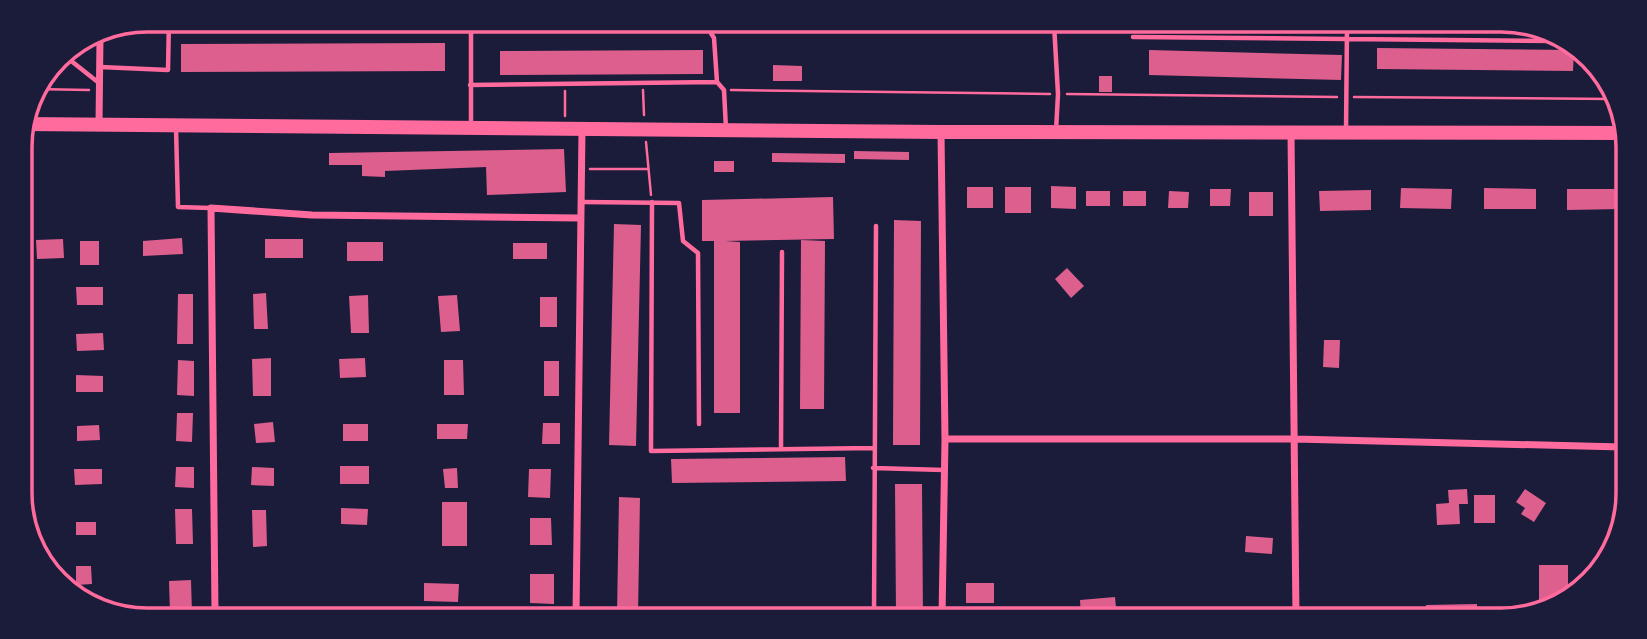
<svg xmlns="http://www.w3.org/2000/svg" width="1647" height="639" viewBox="0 0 1647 639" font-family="Merriweather,serif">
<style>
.building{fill:#dd5f8e}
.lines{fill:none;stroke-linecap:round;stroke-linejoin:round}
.path{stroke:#ff6b9d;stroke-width:2.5}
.service{stroke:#ff6b9d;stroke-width:4.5}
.minor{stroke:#ff6b9d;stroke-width:7}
.primary{stroke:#ff6b9d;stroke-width:14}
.rim{fill:none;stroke:#ff6b9d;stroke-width:3.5}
</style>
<rect width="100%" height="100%" fill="#1b1b3a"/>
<path class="building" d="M147,19H161V30H136V23Z
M445,43V71L181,72V44Z
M1377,48L1574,50L1573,71L1377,69Z
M703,50V74L500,75V51Z
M1149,50L1342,55L1341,80L1149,75Z
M773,65L802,66V81H773Z
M1099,76H1112V92H1099Z
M564,149L566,192L487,195L486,167L385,171V177L362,176V165H329V153Z
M854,151L909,152V160L854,159Z
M772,153L845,154V163L772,162Z
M714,161H734V172H714Z
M1051,186L1076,187V209L1051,208Z
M967,187H993V208H967Z
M1005,187H1031V213H1005Z
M1401,188L1452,189L1451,209L1400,208Z
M1484,188L1536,189V209H1484Z
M1210,189H1231L1230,206H1210Z
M1567,189H1622V209L1567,210Z
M1371,190V210L1320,211L1319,191Z
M1086,191H1110V206H1086Z
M1123,191H1146V206H1123Z
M1169,191L1189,192L1188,208H1168Z
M1249,192H1273V216H1249Z
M833,197L834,239L725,241L740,242V413H714V241H702V200Z
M894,220L921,221L920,445H893Z
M614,224L641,225L636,446L609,445Z
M182,238L183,254L143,256V241Z
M63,239L64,258L37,259L36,240Z
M265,239H303V258H265Z
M801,240L825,241L824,409H800Z
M80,241H99V265H80Z
M347,242H383V261H347Z
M513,243H547V259H513Z
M1067,268L1084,286L1071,298L1055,279Z
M76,287H103V305H77Z
M266,293L268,329H254L253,294Z
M178,294H193V344H177Z
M368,295L369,333H351L349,296Z
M457,295L460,331L441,332L438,296Z
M540,297H557V327H540Z
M103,333L104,350L77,351L76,334Z
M1324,340H1340L1339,368L1323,367Z
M271,358V396H253L252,359Z
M365,358L366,377L340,378L339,359Z
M178,360L194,361V396L177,395Z
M444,360H463L464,395H444Z
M544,361H559V396H544Z
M76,375L103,376V392H76Z
M177,413H193L192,442L176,441Z
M273,422L275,442L256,443L254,424Z
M543,423H560V444H542Z
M343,424H368V441H343Z
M437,424H468L467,439H437Z
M99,425L100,440L77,441V426Z
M845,457L846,481L672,483L671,459Z
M340,466H369V484H340Z
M176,467H194V488L175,487Z
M252,467L274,468V486L251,485Z
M457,468L458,488H445L443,469Z
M74,469H102V484L75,485Z
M529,469H551L550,498L528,497Z
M895,484H922L923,617H896Z
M1467,489L1468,504H1459L1460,524L1437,525L1436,504L1449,503L1448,490Z
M1525,489L1546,503L1534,522L1521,514L1525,508L1516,502Z
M1474,495H1495V523H1474Z
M619,497L640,498L638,615H617Z
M442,502H467V546H442Z
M341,508L368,509L367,525L341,524Z
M175,509H192L193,544H176Z
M252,510H266L267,546L253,547Z
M530,518H551L552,545H530Z
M76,522H96V535H76Z
M1246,536L1273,538L1272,554L1245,552Z
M1539,565H1568V597L1539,608Z
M76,566H91L92,584L76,585Z
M530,574H554V604L530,603Z
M191,580L192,613H170L169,581Z
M424,583L459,584L458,602L424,601Z
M966,583H994V603H966Z
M1115,597L1117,618L1081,617L1080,600Z
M1477,604V619H1426V605Z
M1340,613L1398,614V619H1340Z"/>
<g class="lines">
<path class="path" d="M34,89L89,90
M643,90L644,115
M731,90L1050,94
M1067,94L1337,97
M1354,97L1613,99
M565,116V91
M646,142L651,195
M590,169H647"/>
<path class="service" d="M692,22H704L714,38L717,82L724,90L726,129
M1054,24L1058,94L1056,131
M1133,37L1556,41V36
M65,50L70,60
M56,60H70L99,83
M100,67L168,70L169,19
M470,85L717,82
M471,125V21
M176,128L178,207L211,208
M1346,132L1347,25
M582,202L679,203L683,241L698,253L699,424
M652,202L651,451L873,448
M781,449L782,252
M873,468L944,470
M1584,585V580H1588
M874,616L876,226"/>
<path class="minor" d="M99,125L100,37
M941,132L945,439L942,617
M1291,132L1296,618
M945,439H1295L1622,447
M215,613L211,208L312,215L580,218
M576,615L582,130"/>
<path class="primary" d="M23,124L941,132L1627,133"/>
</g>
<path d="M0 0H1647V639H0ZM147 32H1501A115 115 0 0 1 1616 147V493A115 115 0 0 1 1501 608H147A115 115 0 0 1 32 493V147A115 115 0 0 1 147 32Z" fill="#1b1b3a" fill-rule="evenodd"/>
<path class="rim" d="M147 32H1501A115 115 0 0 1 1616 147V493A115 115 0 0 1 1501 608H147A115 115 0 0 1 32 493V147A115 115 0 0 1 147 32Z"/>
</svg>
